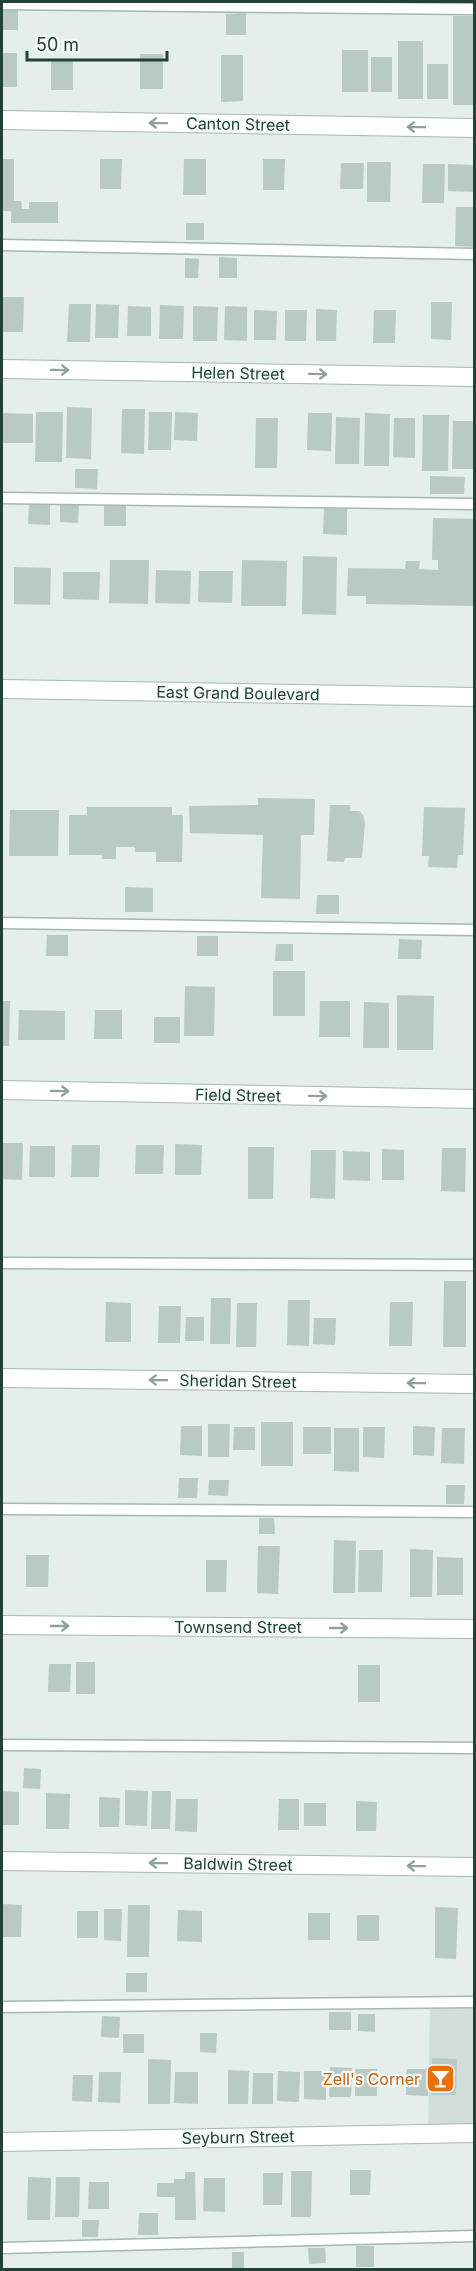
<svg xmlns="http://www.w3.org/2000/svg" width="476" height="2271" viewBox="0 0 476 2271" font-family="Inter,sans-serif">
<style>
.built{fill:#d2ded9}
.building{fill:#b9c9c3}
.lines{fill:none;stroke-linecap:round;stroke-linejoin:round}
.lane-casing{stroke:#a6b7b1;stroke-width:13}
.street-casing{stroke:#a6b7b1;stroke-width:20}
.secondary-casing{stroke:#a2bbb2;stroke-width:20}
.lane{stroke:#fff;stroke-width:10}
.street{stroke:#fff;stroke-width:18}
.secondary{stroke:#fff;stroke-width:18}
.oneway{stroke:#90a09c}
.labels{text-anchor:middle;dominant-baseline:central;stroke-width:4.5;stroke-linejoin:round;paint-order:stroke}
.street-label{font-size:16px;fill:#224139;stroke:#f5faf8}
.food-label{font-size:16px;fill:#c56008;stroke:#f5faf8;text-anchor:end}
</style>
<rect width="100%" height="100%" fill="#e4eeea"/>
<path class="built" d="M430,2002H474V2133L428,2134Z"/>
<path class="building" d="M18,9V30H2V10Z
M246,13V35H226V14Z
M453,16H474V105H453Z
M398,41H423V99H398Z
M342,50H368V92H342Z
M2,53H17V87H2Z
M140,54H163V89H140Z
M221,55H243V101L221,102Z
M371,57H392V92H371Z
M51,59H73V90H51Z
M427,64H448V99H427Z
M2,159H14V201H21L22,209H29V202H58V223H11V211H2Z
M100,159H122L121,189H100Z
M184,159H206V195H183Z
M263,159H285L284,190H263Z
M367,162H391L390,202H367Z
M341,163H364L363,189H340Z
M423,164H445L444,203H422Z
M448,164L474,165V192L448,191Z
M456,207H474V247L455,246Z
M186,223H204V240H186Z
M219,257L237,258V278H219Z
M185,258L199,259L198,278H185Z
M2,297H24L23,332H2Z
M431,302H452L451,340L431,339Z
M69,304H91L90,342H67Z
M96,304L119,305L118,338H95Z
M160,305L184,306L183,339H159Z
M128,306L151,307V336H127Z
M193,306L218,307L217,341H193Z
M225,306L247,307V341L224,340Z
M316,309L337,310L336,341H316Z
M254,310L277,311L276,340H254Z
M285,310H307L306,341H285Z
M374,310H396L395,343H373Z
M67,407L92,408L91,459L66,458Z
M122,409H145L144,454L121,453Z
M36,412H63L62,462H35Z
M149,412H172L171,450H148Z
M175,412L198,413L197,441L174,440Z
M3,413L33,414V443H2Z
M308,413H332L331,451L307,450Z
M365,413L390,414L389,466H364Z
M423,415H449L448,471H422Z
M336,417L360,418L359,464H335Z
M256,418H278L277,468H255Z
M394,418H415V458L393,457Z
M453,421H474V469H452Z
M75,469H98L97,489L75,488Z
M430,476L465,477L464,494H430Z
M60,502H79L78,523L60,522Z
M29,504L50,505V525L28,524Z
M104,504H126V526H104Z
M324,508L347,509V535L323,534Z
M433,518L474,519L473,588H474V606L366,604V596H347L348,568L405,569L406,561H420L419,569L438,570V560H432Z
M303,556L337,557L336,615L302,614Z
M110,560H149L148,604L109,603Z
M242,560L287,561L286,606H241Z
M14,567L51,568L50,605L14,604Z
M156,570L191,571L190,604L155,603Z
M199,571H233L232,603L198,602Z
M63,572H100L99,600L63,599Z
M258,798L315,799L314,835H301L300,899L261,898L263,835L190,833L189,806L258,805Z
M330,805H350V811H359L363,815L365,823L362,858H345L344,862L327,861Z
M87,807H172V815H183L182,862H156V852H135V847H116V859H102V855H69V815H87Z
M424,807L465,808L463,855H458L457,868L428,867L429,856H422Z
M10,810H59L58,856H9Z
M125,887L153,888V912H125Z
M317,895H339V914H316Z
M47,935H68V956H46Z
M197,936H218V956H197Z
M399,939L422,940L421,959H398Z
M276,944H293V961H275Z
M273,971H305V1016H273Z
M185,986L215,987L214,1036H184Z
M397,995L434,996L433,1050H397Z
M2,1001H10L9,1046H2Z
M320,1001H350V1037H319Z
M364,1002L389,1003V1048H363Z
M19,1010L65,1011V1040H18Z
M95,1010H122V1039H94Z
M154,1017H180V1043H154Z
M2,1143H23L22,1180L2,1179Z
M175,1144L202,1145L201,1175H175Z
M72,1145H100L99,1177H71Z
M136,1145H164L163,1174H135Z
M30,1146H55V1177H29Z
M248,1147H274L273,1199H248Z
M442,1148H466L465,1192L441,1191Z
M382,1149L404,1150V1180H382Z
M311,1150H336L335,1199L310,1198Z
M343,1151L370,1152V1181L343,1180Z
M444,1281H466V1347H443Z
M211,1298H231L230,1344H210Z
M288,1300H310L309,1346L287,1345Z
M106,1302L131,1303V1342H105Z
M390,1302H413L412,1346H389Z
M237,1303H257L256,1347H236Z
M159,1306H181L180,1343H158Z
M186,1317H204V1341H185Z
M314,1318H336L335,1345L313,1344Z
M261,1422H293V1466H261Z
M208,1424H230L229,1457H208Z
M181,1426H202V1456L180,1455Z
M413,1426L435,1427L434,1456L413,1455Z
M234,1427H255V1450H233Z
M303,1427H331V1454H303Z
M363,1427H385L384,1458L363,1457Z
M334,1428H359V1472L334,1471Z
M442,1428H465L464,1464L441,1463Z
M179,1478H198L197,1498H178Z
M209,1480H229L228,1496L208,1495Z
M446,1485H465L464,1504H446Z
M259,1518H274L275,1534H259Z
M334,1540L356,1541L355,1593H333Z
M258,1546H280L278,1594L257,1593Z
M410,1549L433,1550L432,1597H410Z
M359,1550H383L382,1592H358Z
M26,1555H49L48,1587H26Z
M437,1557L463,1558V1595H437Z
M206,1560H227L226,1592H206Z
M76,1662H95V1694H76Z
M49,1664H71L70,1692H48Z
M358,1665H380V1702H358Z
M24,1768L41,1769L40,1789L23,1788Z
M125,1790L148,1791L147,1826L125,1825Z
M2,1791L19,1792V1825H2Z
M152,1791H171L170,1829H151Z
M46,1793L70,1794L69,1829H46Z
M99,1797L120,1798L119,1827H99Z
M176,1799H198L197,1832L175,1831Z
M279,1799H299V1830H278Z
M356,1801L377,1802L376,1831H356Z
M304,1803H326V1826H304Z
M2,1904L22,1905L21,1937H2Z
M128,1905H150L149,1957H127Z
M435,1907L458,1908L456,1959L435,1958Z
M104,1909H122L121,1941L104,1940Z
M178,1910L202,1911V1942L177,1941Z
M77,1911H98V1938H77Z
M308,1913H330V1940H308Z
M357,1915H379V1941H357Z
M126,1973H147V1992H126Z
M329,2012H351V2030H329Z
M358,2014H375V2032L358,2031Z
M102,2016L120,2017L119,2038L101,2037Z
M200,2033H217L216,2053L200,2052Z
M123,2034H144V2053H123Z
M432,2058L457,2059L456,2095H431Z
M148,2059L171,2060L170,2104H148Z
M330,2067L352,2068L351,2097H329Z
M355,2069H377V2096H355Z
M407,2069H428V2096L406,2095Z
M228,2070L249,2071L248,2104H228Z
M278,2071L300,2072L299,2102L277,2101Z
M304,2071H326V2100L304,2099Z
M99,2072H121L120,2103L98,2102Z
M175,2072H198V2104L174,2103Z
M253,2073H273V2104H252Z
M73,2075H93L92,2102L72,2101Z
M350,2170H371L370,2195H350Z
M291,2171H312L311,2217H291Z
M185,2172H195L196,2220H175V2197H157V2183H174V2179H185Z
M263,2173H283L282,2205H263Z
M28,2177L51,2178L50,2220H27Z
M56,2177H80L79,2217H55Z
M204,2178H225V2212L203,2211Z
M89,2182H109V2209H88Z
M139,2213H158V2235H138Z
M82,2220H99L98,2237H82Z
M356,2246H374V2267H356Z
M308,2248H325L326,2263L309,2264Z
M232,2252H244V2270H232Z"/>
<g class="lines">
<defs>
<path id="lane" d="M2,4L474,9
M2,245L474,254
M2,498L474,504
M2,923L474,930
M2,1263L474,1265
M2,1509L474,1512
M2,1745L474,1748
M2,2007L474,2002
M2,2248L474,2236"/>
<path id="street" d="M2,120L474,128
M2,369L474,377
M2,1090L474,1099
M2,1378L474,1384
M2,1625L474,1629
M2,1861L474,1867
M2,2142L474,2133"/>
<path id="secondary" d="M2,689L474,697"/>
</defs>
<use href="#lane" class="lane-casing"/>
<use href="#street" class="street-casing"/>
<use href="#secondary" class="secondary-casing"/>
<use href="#lane" class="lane"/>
<use href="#street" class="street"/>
<use href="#secondary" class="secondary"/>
</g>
<defs><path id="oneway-shaft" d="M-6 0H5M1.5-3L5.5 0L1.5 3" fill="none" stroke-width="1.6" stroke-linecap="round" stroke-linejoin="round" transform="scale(1.5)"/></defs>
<g class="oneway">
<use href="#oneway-shaft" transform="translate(158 123) rotate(-179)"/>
<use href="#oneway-shaft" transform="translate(416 127) rotate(-179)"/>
<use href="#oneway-shaft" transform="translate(60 370) rotate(1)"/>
<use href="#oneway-shaft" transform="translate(318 374) rotate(1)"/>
<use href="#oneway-shaft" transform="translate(60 1091) rotate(1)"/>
<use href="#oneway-shaft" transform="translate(318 1096) rotate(1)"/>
<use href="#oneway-shaft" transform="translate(158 1380) rotate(-179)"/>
<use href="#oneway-shaft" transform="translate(416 1383) rotate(-179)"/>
<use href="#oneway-shaft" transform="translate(60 1626)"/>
<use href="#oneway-shaft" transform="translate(339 1628)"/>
<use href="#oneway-shaft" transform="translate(158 1863) rotate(-179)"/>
<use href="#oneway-shaft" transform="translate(416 1866) rotate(-179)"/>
</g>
<defs>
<symbol id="bar-square" viewBox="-11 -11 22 22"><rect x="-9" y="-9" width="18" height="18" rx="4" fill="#e8710a" stroke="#f5faf8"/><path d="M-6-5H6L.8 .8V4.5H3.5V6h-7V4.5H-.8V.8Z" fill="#fff"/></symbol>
</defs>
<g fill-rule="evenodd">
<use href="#bar-square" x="424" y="2062" width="33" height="33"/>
</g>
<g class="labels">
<g class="street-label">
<text transform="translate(238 124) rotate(1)">Canton Street</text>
<text transform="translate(238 373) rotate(1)">Helen Street</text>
<text transform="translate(238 693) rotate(1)">East Grand Boulevard</text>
<text transform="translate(238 1095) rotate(1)">Field Street</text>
<text transform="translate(238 1381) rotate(1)">Sheridan Street</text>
<text x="238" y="1627">Townsend Street</text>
<text transform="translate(238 1864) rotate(1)">Baldwin Street</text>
<text transform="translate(238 2137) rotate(-1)">Seyburn Street</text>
</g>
<g class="food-label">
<text x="420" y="2079">Zell's Corner</text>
</g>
</g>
<rect width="476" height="2271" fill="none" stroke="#224139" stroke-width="6"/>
<path d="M27 51v9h140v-9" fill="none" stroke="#224139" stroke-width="3"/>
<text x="36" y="51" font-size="18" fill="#224139" stroke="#f5faf8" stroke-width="4.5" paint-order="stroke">50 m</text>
</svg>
